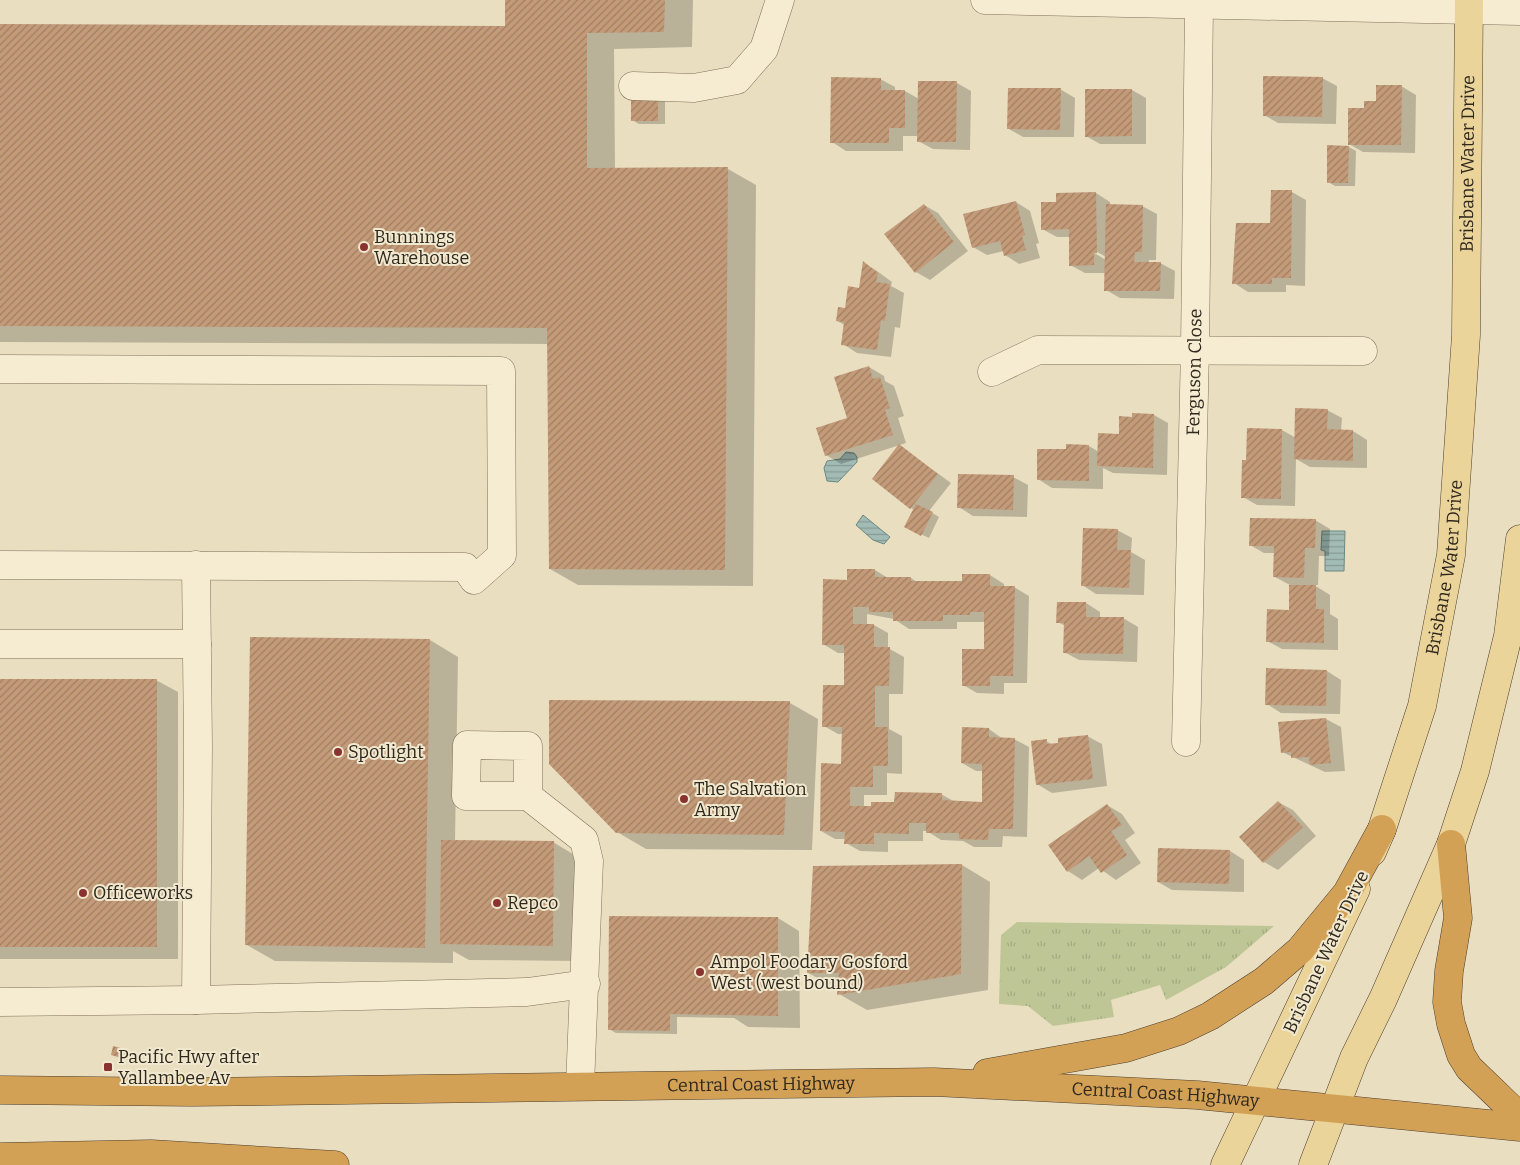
<svg xmlns="http://www.w3.org/2000/svg" width="1520" height="1165" viewBox="0 0 1520 1165" font-family="Bitter,serif">
<style>
.grass{fill:url(#grass-tufts)}
.water{fill:url(#water-rules);stroke:#6b8882}
.shadow{fill:#0003;fill-rule:evenodd}
.building{fill:url(#building-hatch)}
.lines{fill:none;stroke-linecap:round;stroke-linejoin:round}
.minor-casing{stroke:#81705a;stroke-width:29}
.major-casing{stroke:#4e3e2e;stroke-width:29}
.highway-casing{stroke:#4e3e2e;stroke-width:29}
.minor{stroke:#f5ecd2;stroke-width:28}
.major{stroke:#ead49a;stroke-width:28}
.highway{stroke:#d3a156;stroke-width:28}
.poi-dot{fill:#8a322f;stroke:#f1e9cf;stroke-width:2}
.labels{text-anchor:middle;dominant-baseline:central;stroke-width:4;stroke-linejoin:round;paint-order:stroke}
.street-label{font-size:18px;fill:#31281d;stroke:#f1e9cf}
.poi-label{font-size:18px;fill:#31281d;stroke:#f1e9cf;text-anchor:start}
</style>
<defs>
<pattern id="grass-tufts" width="24" height="20" patternUnits="userSpaceOnUse" patternTransform="scale(1.25)"><rect width="24" height="20" fill="#bec695"/><path d="M3 7l-1-3M5 7V3M7 7l1-3M15 17l-1-3M17 17v-4M19 17l1-3" fill="none" stroke="#a4aa80"/></pattern>
<pattern id="water-rules" width="6" height="5" patternUnits="userSpaceOnUse" patternTransform="scale(1.25)"><rect width="6" height="5" fill="#a2bcb5"/><path d="M0 2.5h6" fill="none" stroke="#859993"/></pattern>
<pattern id="building-hatch" width="6" height="6" patternUnits="userSpaceOnUse" patternTransform="scale(1.25)"><rect width="6" height="6" fill="#c49b79"/><path d="M-1 1l2-2M0 6l6-6M5 7l2-2" fill="none" stroke="#a07e63"/></pattern>
</defs>
<rect width="100%" height="100%" fill="#e9dec0"/>
<path class="grass" d="M1017,922L1274,926L1226,967L1166,1000L1160,985L1111,1000L1114,1017L1053,1026L1028,1006L999,1004L1001,935Z"/>
<path class="water" d="M846,452L854,453L857,457V462L838,482L827,481L824,468L827,461L840,459Z
M863,515L890,537L884,544L873,540L856,525Z
M1322,531H1345L1344,571H1325V551L1321,550Z"/>
<path class="shadow" d="M507,0H693L692,47L614,49L615,169H728L756,185L753,586L578,585L550,569L549,344L0,342V25L506,27Z
M1322,78L1337,86L1336,124L1278,123L1264,115Z
M880,79L895,87V91H905L919,99L957,83L971,91L970,150L933,149L918,141L919,136H903V151H846L832,142Z
M1401,86L1416,95L1415,153L1363,152L1349,144L1366,109Z
M1060,89L1075,98L1074,137H1023L1009,129Z
M1132,90L1146,98V144H1100L1086,136Z
M658,97L665,101V124H639L632,120Z
M1349,147L1356,151L1355,186H1335L1328,182Z
M1292,192L1306,200L1305,286L1286,285V292H1248L1234,283Z
M1096,193L1110,202V205L1142,206L1157,214L1156,260H1149V263H1160L1175,271L1174,299L1120,298L1106,290V273H1085L1070,265V237H1057L1042,229L1058,203ZM1092,249L1106,257V260L1091,251Z
M1016,202L1030,211L1039,243L1036,244L1040,258L1019,264L1005,255L1004,251L987,255L973,247Z
M924,205L938,213L968,251L930,280L916,272Z
M864,263L877,271L892,282L891,286L904,293L900,328L895,327L891,357L857,353L843,344L845,325L837,321L860,289Z
M869,367L884,376L885,381L894,386L904,416L898,418L906,443L841,464L826,455L848,419Z
M1327,410L1342,418L1341,431H1353L1367,440V468L1310,467L1296,459L1295,506L1257,505L1243,497L1248,461L1282,430L1296,438Z
M1154,415L1168,423L1167,475L1113,473L1103,468V489L1052,488L1038,479L1067,451L1089,446L1099,452Z
M900,446L951,483L929,511L939,517L929,538L912,530L914,510L911,508Z
M1013,477L1028,485L1027,517L973,516L959,507Z
M1315,520L1330,529L1329,556H1319L1318,585H1314L1330,595V614L1338,619V650L1282,649L1267,641L1290,611V585L1275,577V553H1264L1250,545Z
M1117,530L1132,538L1131,552L1145,560L1144,595L1096,594L1082,585Z
M875,570L888,578H911L917,582L963,583V575H990L1004,584V587H1014L1029,596L1027,683H1004V694L977,693L963,685L985,650V622H957V629H909L894,619L867,614V625H874L888,633V648L904,657L903,694H889V729L902,736V774L887,773V795H864V807L941,794L955,802L983,804V771H976L962,763L989,729L1003,739H1014L1029,747L1027,837L1003,836L1002,847H974L963,841L941,840L927,831H923V841H888V852L860,851L846,843V839H835L821,831L843,765V734H838L824,726L845,686V653H838L823,644L848,581Z
M1086,603L1100,612V618H1123L1138,627L1137,662L1079,660L1064,652L1065,626L1058,622Z
M430,640L458,657L455,841L553,842L581,859L580,961L469,960L453,951V963L275,961L247,945Z
M1327,671L1341,680L1340,714L1281,713L1267,704Z
M0,680H156L178,692V959H0Z
M550,701L790,703L818,719L812,850L646,849L617,832Z
M1326,719L1341,727L1345,771L1325,772L1282,752L1279,723Z
M1087,736L1102,744L1107,786L1052,793L1037,784L1046,741L1053,745Z
M1278,802L1293,810L1316,836L1278,870L1264,862Z
M1107,805L1122,814L1135,833L1125,840L1141,863L1116,880L1099,868L1082,880L1068,871Z
M1159,850L1230,851L1244,860V892L1172,890L1158,882Z
M962,865L990,882L988,990L867,1010L839,994V989L808,973Z
M778,918L799,931L800,1028L748,1027L734,1018L677,1017V1034L616,1033L609,1029Z
M127,1052L134,1056L132,1062L112,1054Z"/>
<path class="building" d="M505,0H665L664,32L587,33V168L728,167L725,570L549,569L547,328L0,326V24L505,26Z
M1263,76L1323,77L1322,117L1263,116Z
M831,77L881,78V90H905V128H889V143H830Z
M918,81H957L956,142H917Z
M1376,85H1402L1401,145H1348V108H1364V101H1376Z
M1008,88H1061L1060,130L1007,129Z
M1085,89H1132V136L1085,137Z
M631,96H658V121H631Z
M1327,145L1349,146L1348,183H1327Z
M1271,190H1292L1291,278H1272V284H1232L1236,223H1270Z
M1096,192L1097,253H1094V265L1069,266V229L1041,230V202H1056V193Z
M1016,201L1025,235L1022,236L1026,250L1004,256L1000,241L972,248L963,214Z
M924,204L954,242L915,273L884,234Z
M1106,204L1143,205L1142,252H1135L1134,262H1161L1160,291H1104Z
M863,261L878,273L876,282L890,284L885,321L881,320L877,350L841,345L844,322L836,321L838,307L845,308L848,286L859,288Z
M869,366L873,379L880,377L890,408L885,410L893,435L825,456L816,428L847,418L834,377Z
M1295,408L1328,409L1327,429L1353,430V461L1294,459Z
M1132,413L1154,414L1153,468L1097,466L1098,433L1119,434V416L1132,417Z
M1247,428L1282,429L1281,499L1241,498L1242,460H1246Z
M899,444L938,474L910,509L872,479Z
M1066,444L1089,445V481L1037,480V449H1066Z
M958,474L1014,475L1013,510L957,508Z
M916,504L933,512L921,536L904,527Z
M1250,518L1316,519L1315,548H1305L1304,578L1273,577L1274,546H1249Z
M1083,528L1118,529L1117,550H1131L1129,588L1081,586Z
M847,569H875V577H911V581H962V574H990V586H1015L1013,676H990V686H962V649H984V612H970V615H943V621H893V612H869V607H853V624H874V647H890L889,686H875V727H888V766H873V787H850V806H871V802H894L895,792L942,793V800L982,802V764L961,763L962,727L989,728V737L1015,738L1013,829H989L988,840L959,839V833H926V823H909V834L874,833V844H844L845,832L820,831L821,763L841,764L842,727H822L823,685H844V645H822L823,579L847,580Z
M1289,585H1316V609H1324V643L1266,642L1267,609L1289,610Z
M1057,602H1086V617H1124L1123,654L1063,653L1064,623H1056Z
M250,637L430,639L425,948L245,945Z
M1266,668L1327,670L1326,706L1265,705Z
M0,679H157V947H0Z
M549,700L790,701L784,835L616,833L549,764Z
M1326,718L1331,763L1310,765L1309,757L1291,758V752L1281,753L1278,722Z
M1088,735L1093,779L1036,785L1031,741L1047,739V744L1058,743V738Z
M1278,801L1303,827L1263,863L1239,837Z
M1107,804L1122,825L1111,831L1127,855L1101,873L1089,856L1067,872L1048,845Z
M441,840L554,841L553,946L440,944Z
M1158,848L1230,850L1229,884L1157,882Z
M962,864L961,974L837,995L839,973H807L813,866Z
M609,916L778,917V1016L670,1014V1031L608,1030Z
M113,1046L128,1050L125,1059L111,1055Z"/>
<g class="lines">
<defs>
<g id="minor">
<path d="M985,0L1520,11"/>
<path d="M633,86L694,88L737,80L764,49L780,0"/>
<path d="M0,369L501,371L502,555L474,580L465,567L0,565"/>
<path d="M992,372L1038,350L1363,351"/>
<path d="M0,644H197"/>
<path id="s1" d="M1186,742L1195,349L1199,4"/>
<path d="M528,796V746L467,745L466,796H528L584,840L589,861L580,1086"/>
<path d="M196,1000L198,746L196,565"/>
<path d="M0,1002L196,1000L527,992L586,984"/>
</g>
<g id="major">
<path id="s2" d="M1372,852L1382,829L1422,706L1451,555L1466,335L1469,0"/>
<path d="M1225,1165L1356,889"/>
<path d="M1313,1165L1354,1058L1383,999L1451,844L1475,771L1508,636L1520,539"/>
</g>
<g id="highway">
<path d="M1451,844L1458,918L1449,971L1447,1002L1451,1024L1461,1055L1469,1068L1520,1117"/>
<path d="M987,1073L1126,1048L1179,1031L1210,1016L1264,981L1300,950L1347,893L1382,829"/>
<path id="s3" d="M0,1090L192,1092L934,1082L1197,1095L1520,1127"/>
<path d="M0,1157L151,1154L335,1165"/>
</g>
</defs>
<use href="#minor" class="minor-casing"/>
<use href="#major" class="major-casing"/>
<use href="#highway" class="highway-casing"/>
<use href="#minor" class="minor"/>
<use href="#major" class="major"/>
<use href="#highway" class="highway"/>
</g>
<g class="poi-dot">
<circle cx="364" cy="247" r="5"/>
<circle cx="338" cy="752" r="5"/>
<circle cx="684" cy="799" r="5"/>
<circle cx="83" cy="893" r="5"/>
<circle cx="497" cy="903" r="5"/>
<circle cx="700" cy="972" r="5"/>
<rect x="103" y="1062" width="10" height="10" rx="2.5"/>
</g>
<g class="labels">
<g class="street-label">
<text stroke="none"><textPath href="#s2" startOffset="700">Brisbane Water Drive</textPath></text>
<text stroke="none"><textPath href="#s1" startOffset="370">Ferguson Close</textPath></text>
<text stroke="none"><textPath href="#s2" startOffset="295">Brisbane Water Drive</textPath></text>
<text transform="translate(1326 952) rotate(-65)">Brisbane Water Drive</text>
<text stroke="none"><textPath href="#s3" startOffset="761">Central Coast Highway</textPath></text>
<text stroke="none"><textPath href="#s3" startOffset="1166">Central Coast Highway</textPath></text>
</g>
<g class="poi-label">
<text x="374" y="237">Bunnings<tspan x="374" dy="21">Warehouse</tspan></text>
<text x="348" y="752">Spotlight</text>
<text x="694" y="789">The Salvation<tspan x="694" dy="21">Army</tspan></text>
<text x="93" y="893">Officeworks</text>
<text x="507" y="903">Repco</text>
<text x="710" y="962">Ampol Foodary Gosford<tspan x="710" dy="21">West (west bound)</tspan></text>
<text x="118" y="1057">Pacific Hwy after<tspan x="118" dy="21">Yallambee Av</tspan></text>
</g>
</g>
</svg>
